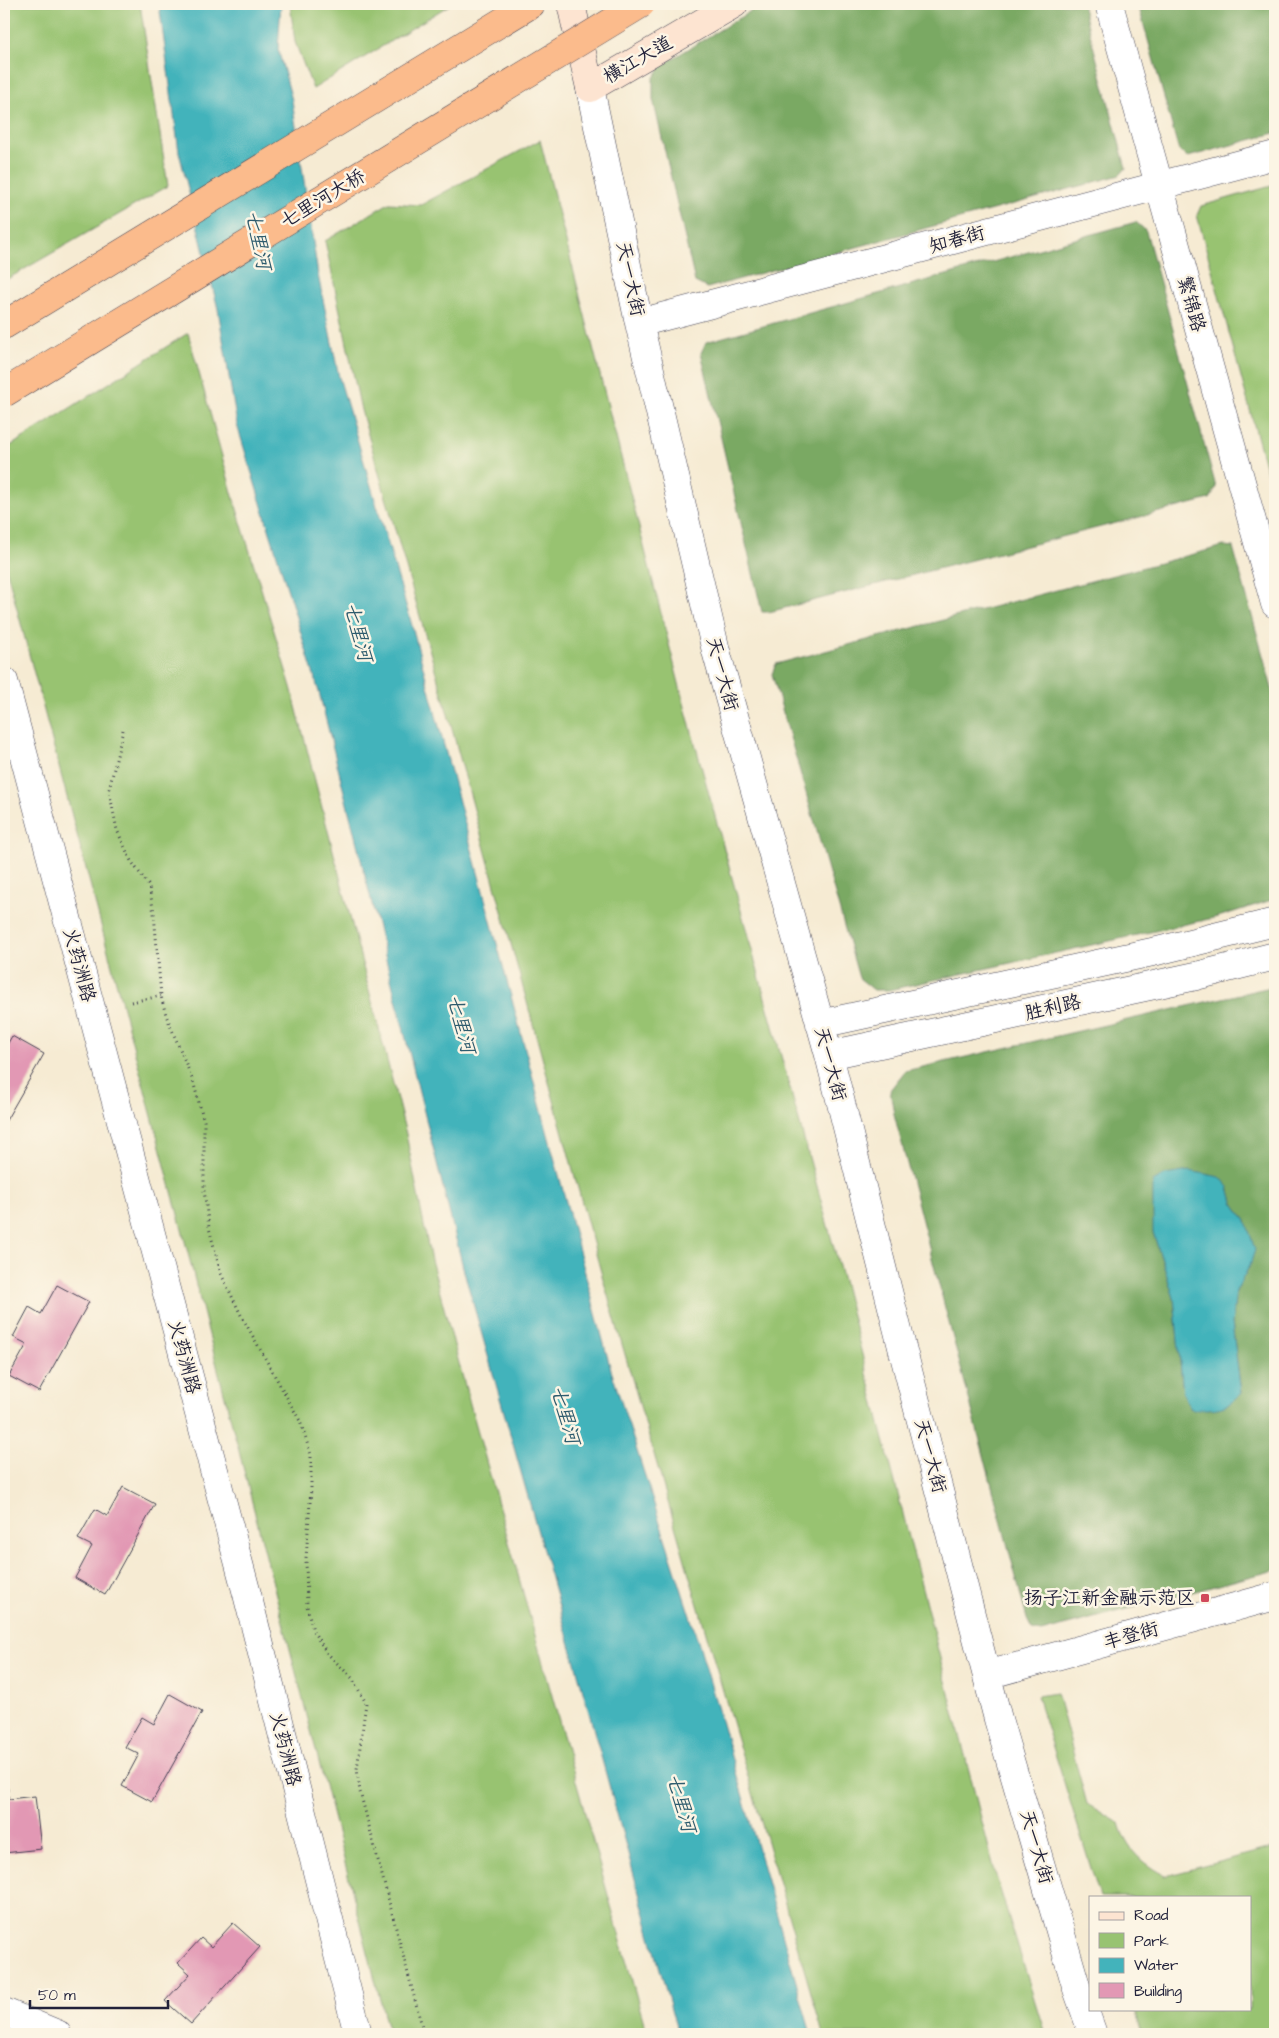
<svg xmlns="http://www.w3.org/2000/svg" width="1279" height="2038" viewBox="0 0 1279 2038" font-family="'Architects Daughter','LXGW WenKai TC',sans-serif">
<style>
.green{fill:#98c371;stroke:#5d7256}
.forest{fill:#7aa963;stroke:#4e664f;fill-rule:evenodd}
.water{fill:#43b3bb;stroke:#326a7b}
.building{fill:#e298b4}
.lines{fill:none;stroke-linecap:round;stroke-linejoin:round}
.tertiary-casing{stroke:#424052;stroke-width:29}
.secondary-casing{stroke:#424052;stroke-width:29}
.trunk-casing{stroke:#424052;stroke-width:29}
.path{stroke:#424052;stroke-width:3;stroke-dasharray:1 4;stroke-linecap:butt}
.tertiary{stroke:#fff;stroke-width:28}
.secondary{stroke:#fde4d1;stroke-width:28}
.trunk{stroke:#fbbb8c;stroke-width:28}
.trunk-bridge-casing{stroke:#424052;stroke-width:29;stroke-linecap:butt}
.trunk-bridge{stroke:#fbbb8c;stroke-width:28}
.poi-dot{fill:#d1495b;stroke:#fcf5e5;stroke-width:2}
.labels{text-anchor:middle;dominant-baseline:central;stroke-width:5;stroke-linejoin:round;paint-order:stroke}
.street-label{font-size:19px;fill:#22223b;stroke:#fcf5e5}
.poi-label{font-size:19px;fill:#22223b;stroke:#fcf5e5;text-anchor:end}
.water-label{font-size:20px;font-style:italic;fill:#2f5c6e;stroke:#fcf5e5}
</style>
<rect width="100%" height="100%" fill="#fcf5e5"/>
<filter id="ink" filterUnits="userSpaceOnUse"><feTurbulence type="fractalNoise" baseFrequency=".02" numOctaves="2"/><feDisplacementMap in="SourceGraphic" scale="10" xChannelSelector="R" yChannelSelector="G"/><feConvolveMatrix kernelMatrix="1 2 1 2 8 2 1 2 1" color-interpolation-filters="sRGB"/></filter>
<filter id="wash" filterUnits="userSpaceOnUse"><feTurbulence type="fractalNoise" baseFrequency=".0096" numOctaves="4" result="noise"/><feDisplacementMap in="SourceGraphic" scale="20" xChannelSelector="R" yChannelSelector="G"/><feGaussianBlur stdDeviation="1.12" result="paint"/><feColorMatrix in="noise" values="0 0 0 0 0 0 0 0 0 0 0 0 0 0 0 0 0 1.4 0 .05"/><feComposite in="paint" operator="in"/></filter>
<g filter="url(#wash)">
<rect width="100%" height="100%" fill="#f6ebd3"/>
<path class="green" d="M4,4H140L168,186L4,281Z
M290,4H451L313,89L295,42Z
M540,140L685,707L845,1288L996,1876L1045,2034H823L601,1272L449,718L361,410L325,241L389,203L421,205Z
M1275,185V502L1197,215L1201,206Z
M188,333L233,496L291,687L406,1134L430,1256L467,1393L647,2034H389L180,1222L4,560V450Z
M1057,1693L1087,1804L1119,1823C1126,1849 1142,1864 1166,1876L1275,1847V2034H1142L1135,2009H1250V1897H1100L1037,1696Z"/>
<path class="forest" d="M762,4H1082L1126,168L1120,175L707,288L695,282L653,99V79L662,65Z
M1138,4H1275V133L1188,157L1179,151Z
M1136,222L1146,231L1216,487L1210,499L769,612H762L701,353L706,342Z
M1224,546L1233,547L1275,699V899L1218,917L889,990H874L859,978L772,674L776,664Z
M1275,986V1570L1041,1632L1032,1630L1027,1619L894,1114L890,1090L905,1071ZM1229,1187L1233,1202L1246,1221L1250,1265L1236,1291L1232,1323L1241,1393L1191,1409L1183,1393L1174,1298L1153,1232Z"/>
<path class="water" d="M159,4H281L278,49L292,100L318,275L339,377L411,622L611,1370L700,1647L811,2034H678L578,1673L465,1275L319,692L237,425L218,309L179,152Z
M1190,1171L1220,1177L1229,1187L1233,1202L1246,1221L1255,1250L1250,1265L1236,1291L1232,1323L1241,1393C1227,1411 1212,1409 1191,1409L1183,1393L1174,1298L1153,1232V1182L1165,1175Z"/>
<g id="blocks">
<path class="building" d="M12,1036L44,1054L4,1124V1050Z
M57,1285L89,1302L39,1392L9,1376L27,1344L13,1337L29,1307L41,1314Z
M123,1487L155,1504L105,1595L75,1578L92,1546L78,1539L95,1509L107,1516Z
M170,1694L202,1712L152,1802L122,1786L139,1754L125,1747L142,1717L154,1724Z
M7,1783L9,1799L35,1796L41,1849L4,1853V1784Z
M233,1923L260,1947L191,2024L165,2001L190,1974L178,1963L201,1938L211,1947Z"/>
</g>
</g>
<g filter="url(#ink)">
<use href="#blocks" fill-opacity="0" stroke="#424052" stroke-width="1"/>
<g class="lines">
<defs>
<path id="tertiary" d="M1109,4L1275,604
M590,88L639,323L716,651L829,1055L905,1359L998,1719L1077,1989L1093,2034
M639,323L1275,155
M4,681L247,1594L358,2034
M820,1024L1157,951L1275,922
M829,1055L1196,976L1275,956
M987,1675L1275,1596
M4,2012L57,2034"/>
<path id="secondary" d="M571,4L590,88L734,4"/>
<path id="trunk" d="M4,325L531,4"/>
</defs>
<use href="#tertiary" class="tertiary-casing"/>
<use href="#secondary" class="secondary-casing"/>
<use href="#trunk" class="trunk-casing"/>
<path class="path" d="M1275,386L1273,398L1275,402
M123,730L109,790L117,830L131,861L149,886L154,913L161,996L166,1015L193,1081L204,1121V1190L209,1228L221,1274L241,1315L300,1421L311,1455V1489L306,1558L307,1606L313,1631L327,1653L352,1678L366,1703L357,1769L360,1792L424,2034
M131,1002L161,996"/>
<use href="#tertiary" class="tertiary"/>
<use href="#secondary" class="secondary"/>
<use href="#trunk" class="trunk"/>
<defs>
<path id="trunk-bridge" d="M4,393L641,4"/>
</defs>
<use href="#trunk-bridge" class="trunk-bridge-casing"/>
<use href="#trunk-bridge" class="trunk-bridge"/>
</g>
</g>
<rect class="poi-dot" x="1200" y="1593" width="10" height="10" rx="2.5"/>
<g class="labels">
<g class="street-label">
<text transform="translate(638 60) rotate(-30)">横江大道</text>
<text transform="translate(323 199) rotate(-31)">七里河大桥</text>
<text transform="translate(957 240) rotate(-15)">知春街</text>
<text transform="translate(630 279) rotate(78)">天一大街</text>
<text transform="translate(1191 304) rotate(74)">繁锦路</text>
<text transform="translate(722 674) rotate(75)">天一大街</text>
<text transform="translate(79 965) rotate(75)">火药洲路</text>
<text transform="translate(1053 1008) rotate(-13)">胜利路</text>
<text transform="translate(830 1064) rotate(75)">天一大街</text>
<text transform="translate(184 1357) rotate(75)">火药洲路</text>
<text transform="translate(930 1456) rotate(75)">天一大街</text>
<text transform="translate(1131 1636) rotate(-15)">丰登街</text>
<text transform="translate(285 1749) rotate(76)">火药洲路</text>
<text transform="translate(1036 1847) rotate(74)">天一大街</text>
</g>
<g class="poi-label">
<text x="1195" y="1598">扬子江新金融示范区</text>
</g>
<g class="water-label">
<text transform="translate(258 240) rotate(78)">七里河</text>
<text transform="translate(358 632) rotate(75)">七里河</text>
<text transform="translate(461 1024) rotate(75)">七里河</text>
<text transform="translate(565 1415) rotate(74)">七里河</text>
<text transform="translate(681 1803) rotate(74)">七里河</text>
</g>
</g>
<rect width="1279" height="2038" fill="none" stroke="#fcf5e5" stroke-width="20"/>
<rect x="1089" y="1896" width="162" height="115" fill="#fcf5e5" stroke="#a5a1a1"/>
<rect x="1099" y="1912" width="25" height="8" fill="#fde4d1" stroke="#a5a1a1"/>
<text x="1134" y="1920" font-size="15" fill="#22223b">Road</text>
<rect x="1099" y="1933" width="25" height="15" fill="#98c371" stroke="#a5a1a1"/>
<text x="1134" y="1946" font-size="15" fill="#22223b">Park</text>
<rect x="1099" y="1958" width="25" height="15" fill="#43b3bb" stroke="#a5a1a1"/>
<text x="1134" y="1970" font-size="15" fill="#22223b">Water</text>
<rect x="1099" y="1983" width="25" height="15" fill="#e298b4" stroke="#a5a1a1"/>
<text x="1134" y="1996" font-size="15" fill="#22223b">Building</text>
<path d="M30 2000v8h138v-8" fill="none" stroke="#22223b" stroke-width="2.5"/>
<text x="38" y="2000" font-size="15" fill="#22223b" stroke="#fcf5e5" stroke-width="4" paint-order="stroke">50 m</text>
</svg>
